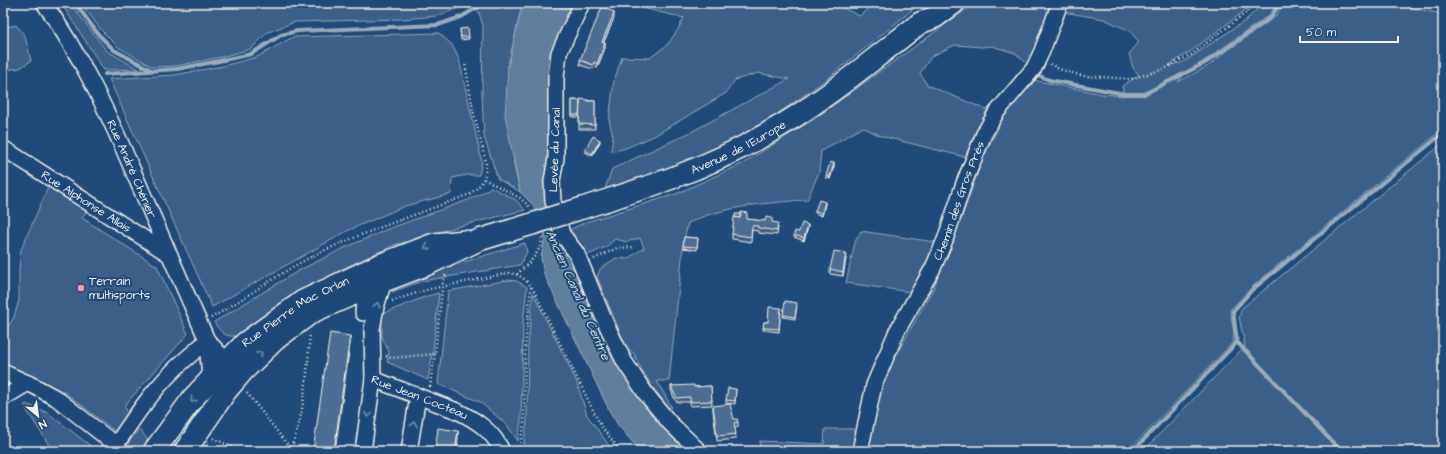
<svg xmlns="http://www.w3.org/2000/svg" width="1446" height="454" viewBox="0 0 1446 454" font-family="'Architects Daughter',sans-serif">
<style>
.green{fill:#3a5f88;stroke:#97a8b8}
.water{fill:#627e9d;stroke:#9cacbb}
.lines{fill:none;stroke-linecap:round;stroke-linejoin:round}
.stream{stroke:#9cacbb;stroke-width:4}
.street-casing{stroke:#f4f1e8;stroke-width:18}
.secondary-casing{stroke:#f4f1e8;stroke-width:24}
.path{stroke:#f4f1e8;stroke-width:2.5;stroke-dasharray:1 3;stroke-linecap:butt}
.street{stroke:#1f4a7a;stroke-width:15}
.secondary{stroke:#1f4a7a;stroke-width:21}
.secondary-bridge-casing{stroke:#f4f1e8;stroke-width:24;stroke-linecap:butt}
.secondary-bridge{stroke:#1f4a7a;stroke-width:21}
.wall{fill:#425f7e;stroke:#f4f1e8}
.shaded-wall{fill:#364d66;stroke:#f4f1e8}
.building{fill:#4d6e92;stroke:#f4f1e8}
.oneway{stroke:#748da6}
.poi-dot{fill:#ff9aa2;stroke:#1f4a7a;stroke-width:1.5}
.labels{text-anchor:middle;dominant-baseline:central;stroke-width:4;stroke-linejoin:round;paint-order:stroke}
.street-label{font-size:12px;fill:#f4f1e8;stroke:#1f4a7a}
.poi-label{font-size:12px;fill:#f4f1e8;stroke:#1f4a7a;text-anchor:start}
.water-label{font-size:13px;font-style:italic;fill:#dee0dd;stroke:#1f4a7a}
</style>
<rect width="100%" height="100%" fill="#1f4a7a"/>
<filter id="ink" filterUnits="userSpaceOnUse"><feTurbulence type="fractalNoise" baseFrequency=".025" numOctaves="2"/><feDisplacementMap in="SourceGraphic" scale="8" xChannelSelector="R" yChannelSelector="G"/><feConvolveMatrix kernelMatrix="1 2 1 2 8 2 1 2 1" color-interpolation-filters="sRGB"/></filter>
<g filter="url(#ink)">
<path class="green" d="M61,3H70L107,51L139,69L104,70Z
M81,3H473L437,16L402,19L295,22L268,32L251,49L221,57L176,66L153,67L118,47L101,30Z
M476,3H525L520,14L508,66L514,166L520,192L498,179L484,137L482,94L483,26Z
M628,3H810L841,7L860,16L873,3H921L828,78L786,108L747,133L684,162L605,189L612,169L691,132L789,79L758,73L735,80L726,93L654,136L626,148L611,152L613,136L609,120L614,81L622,57L650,58L668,44L677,31L684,18L634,6Z
M975,3H1053L1029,65L1015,53L992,46L982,47L955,45L932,56L920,73L927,85L987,110L965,157L881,136L863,127L821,151L819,172L807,200C775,202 742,205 711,214C703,216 696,220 688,223L684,239L669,381H657L672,408L668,407L651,385L639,365L634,354L625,344L597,277L600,269L616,258L627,259L644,248L640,238L627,242L615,239L606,247L588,255L569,230L586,222L676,194L742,164L814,119Z
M1067,3H1252L1243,12L1191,51L1169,65L1182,63L1246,20L1263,3H1277L1273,10L1269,15L1210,57L1186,72L1178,82L1208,66L1227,51L1275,17L1284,3H1387L1443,14V129L1253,286L1230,310L1234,333L1233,342L1128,451H868V438L879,393L894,359L933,289L963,214L983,156L998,129L1001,117L1033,80L1102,94L1124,96L1122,86L1139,75L1133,68L1129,54L1139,42L1130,31L1104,19L1063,12Z
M16,25L25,36L31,61L20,68L6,70L3,56V28Z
M439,33L452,45L459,59L482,162L479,175H467L452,178L451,194L405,206L349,230L212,307L109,79L174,75L223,66L257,57L293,37Z
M1443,143V451H1143L1245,346L1239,317L1242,308Z
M50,183L88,208L82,218L157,266L188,334L124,406L129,414L116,432L67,394L3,363V335L14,317L19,300V269L21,250L25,240Z
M491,187L516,200L525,210L460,226L394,245L342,269L293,297L243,334C228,339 222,335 214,322L298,271L342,249L388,229L468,200L484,192Z
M861,231L935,242L927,265L911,292L846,283L855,242Z
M525,243L527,252L520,265L422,281L392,292L406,280Z
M508,280L517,281L527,287L523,323L521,421L518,441L507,425L480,402L438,384L448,291Z
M439,293L433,350L428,380L387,362L389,352L382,337V314L427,296Z
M533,293L576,380L587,415L613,451H526L524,442L527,421L528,346Z
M26,404L48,413L97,451H53L24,406Z
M139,429L149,441L142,451H122Z
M825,429H854L853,451H759L760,441L824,444Z
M205,438L208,441L206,451H196Z"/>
<path class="water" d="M525,3H575L553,130L547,185L590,296L690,451H640L618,425L610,412L544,274L541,258L545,236L533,205L520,192L505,115L508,66L520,14Z"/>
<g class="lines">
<path class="stream" d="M75,3L98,34L114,50L151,70
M105,74L177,69L219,61L251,54L281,35L297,31L438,25L461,17L485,3
M1040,76L1049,80L1125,94H1144L1205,63L1227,48L1271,17L1280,3
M1237,342L1341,451
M1133,451L1237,342L1233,311L1252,290L1443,133"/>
<defs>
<g id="street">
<path id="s1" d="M44,3C81,55 108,113 133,171C158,228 182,284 207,340L219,353L235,366"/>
<path d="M582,3L559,53L556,77V158L552,181L553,201L562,234L577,254L606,324L624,361L646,394L669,422L699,451"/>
<path id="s2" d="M3,148L170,255"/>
<path d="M363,313L365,289L369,282"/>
<path d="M207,340L210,380"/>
<path d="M3,372L34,386L56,398L116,445"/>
<path id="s3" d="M373,379L457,411C476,420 493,431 502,451"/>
<path d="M3,398L28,383"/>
<path d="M112,451C131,422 150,393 175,369C185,359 197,350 207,340"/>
<path d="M363,451L373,379L372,329L376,307L384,281"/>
<path d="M409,451L418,396"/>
<path id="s4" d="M860,451L874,385L897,331L933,268L945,240L964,183L984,134L996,113L1034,68L1042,51L1060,3"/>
</g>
<g id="secondary">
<path id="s5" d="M563,214C634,192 704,171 768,133C823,102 871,61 920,23L935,17L954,3"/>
<path id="s6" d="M154,451L193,398L228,361L245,343L303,301L379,265L434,244L465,241"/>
<path d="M185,451L226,391L243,371L277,338L312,312L384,281L426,265L479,240L532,224"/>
</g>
</defs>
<use href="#street" class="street-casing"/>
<use href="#secondary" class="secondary-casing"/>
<path class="path" d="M1405,3C1417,6 1432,10 1443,4
M1050,64L1059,69L1083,76L1131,79L1164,69L1192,54L1246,13L1256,3
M484,179L520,198L530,207
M594,259L617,248L635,247
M517,274C527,265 542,252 542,237
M392,301L426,290L509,273C520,274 528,281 534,291L601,426L620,451
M211,318C246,298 279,273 315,255C365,231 419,214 470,194C483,184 486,178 486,162L473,110L465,63
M386,356L391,358L435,354
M430,387L435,354L443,281L446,274
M247,393L291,449
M213,438L240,451
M210,451L211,444
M290,451C305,413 307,374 310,334
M521,451L520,446L524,424L525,349L531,286"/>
<use href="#street" class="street"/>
<use href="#secondary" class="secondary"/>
<defs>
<path id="secondary-bridge" d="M532,224L563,214"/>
</defs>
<use href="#secondary-bridge" class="secondary-bridge-casing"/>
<use href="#secondary-bridge" class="secondary-bridge"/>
</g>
<path class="wall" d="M614,18L604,42L605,48L597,68L594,67L593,69L580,65V60Z
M460,29L469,37V39L461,40Z
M572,100L595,101V129H579V117H572Z
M600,142L592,156L585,152V150Z
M834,166L830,179L826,178V176Z
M825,204L822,216L815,213V211Z
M747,219L772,222L778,227L777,235L758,233V231L752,230L751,242L732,239V234Z
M808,227L804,241L794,237V235Z
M684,237L698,238L697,250L683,248Z
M846,258L843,276L830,274V269Z
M797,306L795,319L783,317V315Z
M781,308L779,332L763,330L764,322H768Z
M671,386L694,387L711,386L712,405L690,406V402H677L674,398L671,390Z
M736,389L735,404L726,403V400Z
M713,406L738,422V427H735L736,439L717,441L713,411Z"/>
<path class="shaded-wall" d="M614,13V18L602,46V42Z
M605,43V48L597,68V64Z
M600,140V142L592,156V154Z
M834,163V166L830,179V177Z
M825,202V204L822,216V213Z
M808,225V227L804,241V238Z
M846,253V258L843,276V272Z
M350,336V345L335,451H334Z
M458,431V440L457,451H455Z"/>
<path class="building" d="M602,7L614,12V13L602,42L605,43L597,64L594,62L593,65L580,60Z
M468,28L469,37H461L460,29Z
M580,99L588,100V101H595V125L579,124Z
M572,100L580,101L579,115H572Z
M593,136L600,140L592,154L585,150Z
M830,162L834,163L830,177L826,176Z
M819,200L825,202L822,213L815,211Z
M741,212L747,213V219L765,221L766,217L772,218V222L778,223L777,231L758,228V226H752L751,237L732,234L734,217L740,218Z
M735,214H741L740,218L735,217Z
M802,223L808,225L804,238L794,235L795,231L799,232Z
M684,237L698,238L697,247L683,246Z
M834,251L846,253L843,272L830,269Z
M785,301L797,303L795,317L783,315Z
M769,307L781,308L779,329L763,328L764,322H768Z
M330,333L350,336L334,451H313Z
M694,385V387L711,386L712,401L690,402V397L677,398L674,393L671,386Z
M728,388L736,389L735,401L726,400Z
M730,404L734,419H737L738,422L734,423L736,434L717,436L713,406Z
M438,428L458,431L455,451H435Z"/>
<defs><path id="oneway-chevron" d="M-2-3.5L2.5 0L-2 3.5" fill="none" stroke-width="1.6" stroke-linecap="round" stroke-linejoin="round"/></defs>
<g class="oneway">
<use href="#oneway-chevron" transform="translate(427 247) rotate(159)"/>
<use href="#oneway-chevron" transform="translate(377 305) rotate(-75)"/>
<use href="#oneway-chevron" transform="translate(260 354) rotate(-44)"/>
<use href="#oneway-chevron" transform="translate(193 400) rotate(129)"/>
<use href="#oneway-chevron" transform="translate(368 415) rotate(98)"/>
<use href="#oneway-chevron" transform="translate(414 424) rotate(-80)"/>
</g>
</g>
<circle class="poi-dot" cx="81" cy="288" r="4"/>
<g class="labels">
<g class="street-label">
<text stroke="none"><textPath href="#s5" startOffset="188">Avenue de l'Europe</textPath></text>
<text transform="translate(555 150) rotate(-88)">Levée du Canal</text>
<text stroke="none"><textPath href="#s1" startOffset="188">Rue André Chénier</textPath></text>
<text stroke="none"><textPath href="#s4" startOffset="271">Chemin des Gros Prés</textPath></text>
<text stroke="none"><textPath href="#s2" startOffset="99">Rue Alphonse Allais</textPath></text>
<text stroke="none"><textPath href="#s6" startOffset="201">Rue Pierre Mac Orlan</textPath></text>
<text stroke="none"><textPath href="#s3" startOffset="50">Rue Jean Cocteau</textPath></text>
</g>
<g class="poi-label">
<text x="89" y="281">Terrain<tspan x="89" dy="14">multisports</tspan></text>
</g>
<g class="water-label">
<text transform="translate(578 295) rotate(66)">Ancien Canal du Centre</text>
</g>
</g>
<rect width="1446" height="454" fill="none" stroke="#1f4a7a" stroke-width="16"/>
<rect x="8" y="8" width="1430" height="438" fill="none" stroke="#f4f1e8" stroke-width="1.5" filter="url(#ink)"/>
<g transform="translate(38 416) rotate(151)" stroke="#1f4a7a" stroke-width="3" paint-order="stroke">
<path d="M0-3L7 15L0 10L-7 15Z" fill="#f4f1e8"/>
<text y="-6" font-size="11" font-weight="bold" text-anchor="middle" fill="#f4f1e8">N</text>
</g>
<path d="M1300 36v6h98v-6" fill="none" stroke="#f4f1e8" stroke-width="2"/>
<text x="1306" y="36" font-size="12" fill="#f4f1e8" stroke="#1f4a7a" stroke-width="3" paint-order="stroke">50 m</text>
</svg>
